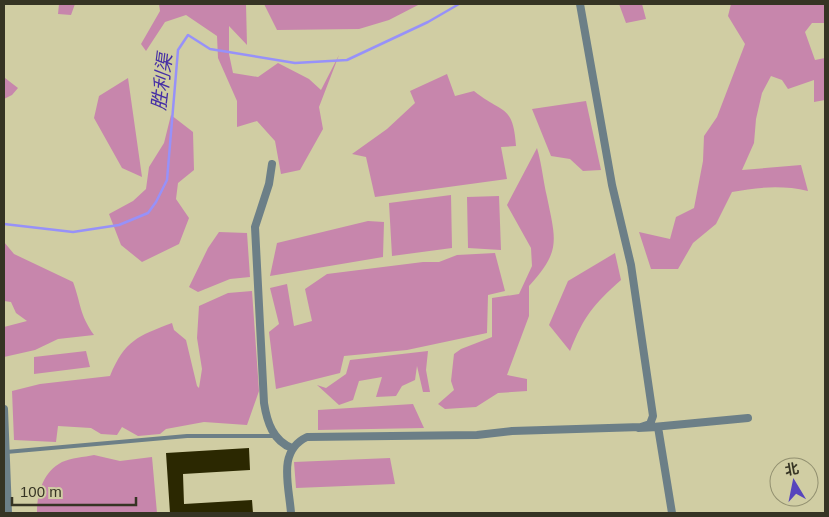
<svg xmlns="http://www.w3.org/2000/svg" width="829" height="517" viewBox="0 0 829 517" font-family="Helvetica,'Noto Sans SC',sans-serif">
<style>
.green{fill:#c786ac}
.lines{fill:none;stroke-linecap:round;stroke-linejoin:round}
.stream{stroke:#9791f9;stroke-width:2.5}
.building{fill:#2b2801}
.service{stroke:#6c7f87;stroke-width:4}
.minor{stroke:#6c7f87;stroke-width:8}
.labels{text-anchor:middle;dominant-baseline:central;stroke-width:5;stroke-linejoin:round;paint-order:stroke}
.water-label{font-size:19px;font-style:italic;fill:#462fa5;stroke:#d0cda3}
</style>
<rect width="100%" height="100%" fill="#d0cda3"/>
<path class="green" d="M59,4H75L71,15L58,14Z
M159,4H246L247,45L229,26V54L233,73L258,77L278,63L309,79L321,90L339,55L319,107L323,129L300,170L281,174L275,141L257,121L237,127V101L218,58L217,36L186,15L165,22L146,51L141,44L160,11Z
M264,4H420L389,20L359,29L277,30Z
M619,4H642L646,19L626,23Z
M731,4H825V23H812L805,32L815,60L825,58V100L814,102V80L788,89L782,80L771,76L762,93L756,119L754,143L742,170L801,165L808,191C783,185 757,187 732,192L716,224L693,243L678,269H651L639,232L670,239L676,217L694,208L703,161L704,136L717,117L745,44L728,16Z
M447,74L455,96L474,91C502,114 513,103 516,146L501,147L507,179L375,197L366,157L352,154L387,129L415,103L410,91Z
M5,78L18,88L12,95L4,99Z
M128,78L142,177L122,168L94,118L99,96Z
M586,101L601,170L583,171L570,159L551,156L532,109Z
M171,115L193,132L194,170L178,183L176,199L189,218L179,244L142,262L121,245L109,214L133,201L146,189L149,167L164,143Z
M537,148C542,165 543,180 547,197C556,241 561,251 529,286V316L507,375L527,379V391L498,393L476,407L445,409L438,404L454,390L451,381L454,354L461,349L492,337V298L519,294L532,266L531,248L507,205Z
M451,195L452,248L392,256L389,203Z
M499,196L501,250L468,248L467,197Z
M368,221L384,222L383,257L270,276L277,243Z
M219,232L247,233L250,277L230,279L198,292L189,287L208,248Z
M4,242L14,254L73,282C81,303 79,314 94,335L58,339L35,350L4,357V327L27,321L16,313L11,302L4,301Z
M495,253L505,291L488,295L487,333L407,350L344,356L340,373L276,389L269,332L279,324L270,288L287,284L294,326L312,321L305,289L327,274L423,262H439L457,255Z
M615,253L621,280C593,305 584,316 570,351L549,325L568,281Z
M252,291L259,391L247,425L204,422L166,429L160,434L138,436L122,427L117,435L101,434L91,428L58,426L56,442L14,440L12,391L40,384L110,376C125,340 138,336 172,323L174,330L186,340L197,386L199,388L202,369L197,338L199,306L228,293Z
M86,351L90,367L34,374V357Z
M428,351L426,370L430,392H423L417,366L415,380L402,386L396,396L376,397L382,377L359,381L353,400L339,405L317,385L326,388L346,374L350,360Z
M413,404L424,428L318,430V410Z
M94,455L120,461L152,457L157,513H37C37,493 43,472 62,462C71,458 84,457 94,455Z
M390,458L395,484L296,488L294,462Z"/>
<g class="lines">
<path class="stream" d="M4,224L73,232L119,225L148,213L156,202L167,180L178,50L188,35L210,49L295,63L347,60L428,22L459,4"/>
</g>
<path class="building" d="M249,448L250,470L183,474L184,504L252,500L253,513H170L166,453Z"/>
<g class="lines">
<path class="service" d="M6,452L187,436H275"/>
<path class="minor" d="M580,4L612,185L631,265L653,416L650,424L638,428L658,427L672,513
M272,164L269,184L255,227L264,403C267,422 273,441 292,448
M4,409L8,513
M653,427L748,418
M291,513C289,485 277,451 307,437L477,435L512,431L641,427"/>
</g>
<g class="labels">
<g class="water-label">
<text transform="translate(162 82) rotate(-83)">胜利渠</text>
</g>
</g>
<rect width="829" height="517" fill="none" stroke="#363424" stroke-width="10"/>
<g transform="translate(794 482) rotate(350)"><circle r="24" fill="#d0cda3" stroke="#929070"/>
<path d="M0-4L9 19L0 12L-9 19Z" fill="#5745bd"/>
<text y="-8" font-size="14" font-weight="bold" text-anchor="middle" fill="#363424">北</text>
</g>
<path d="M12 497v8h124v-8" fill="none" stroke="#363424" stroke-width="2.5"/>
<text x="20" y="497" font-size="15" fill="#363424" stroke="#d0cda3" stroke-width="4" paint-order="stroke">100 m</text>
</svg>
